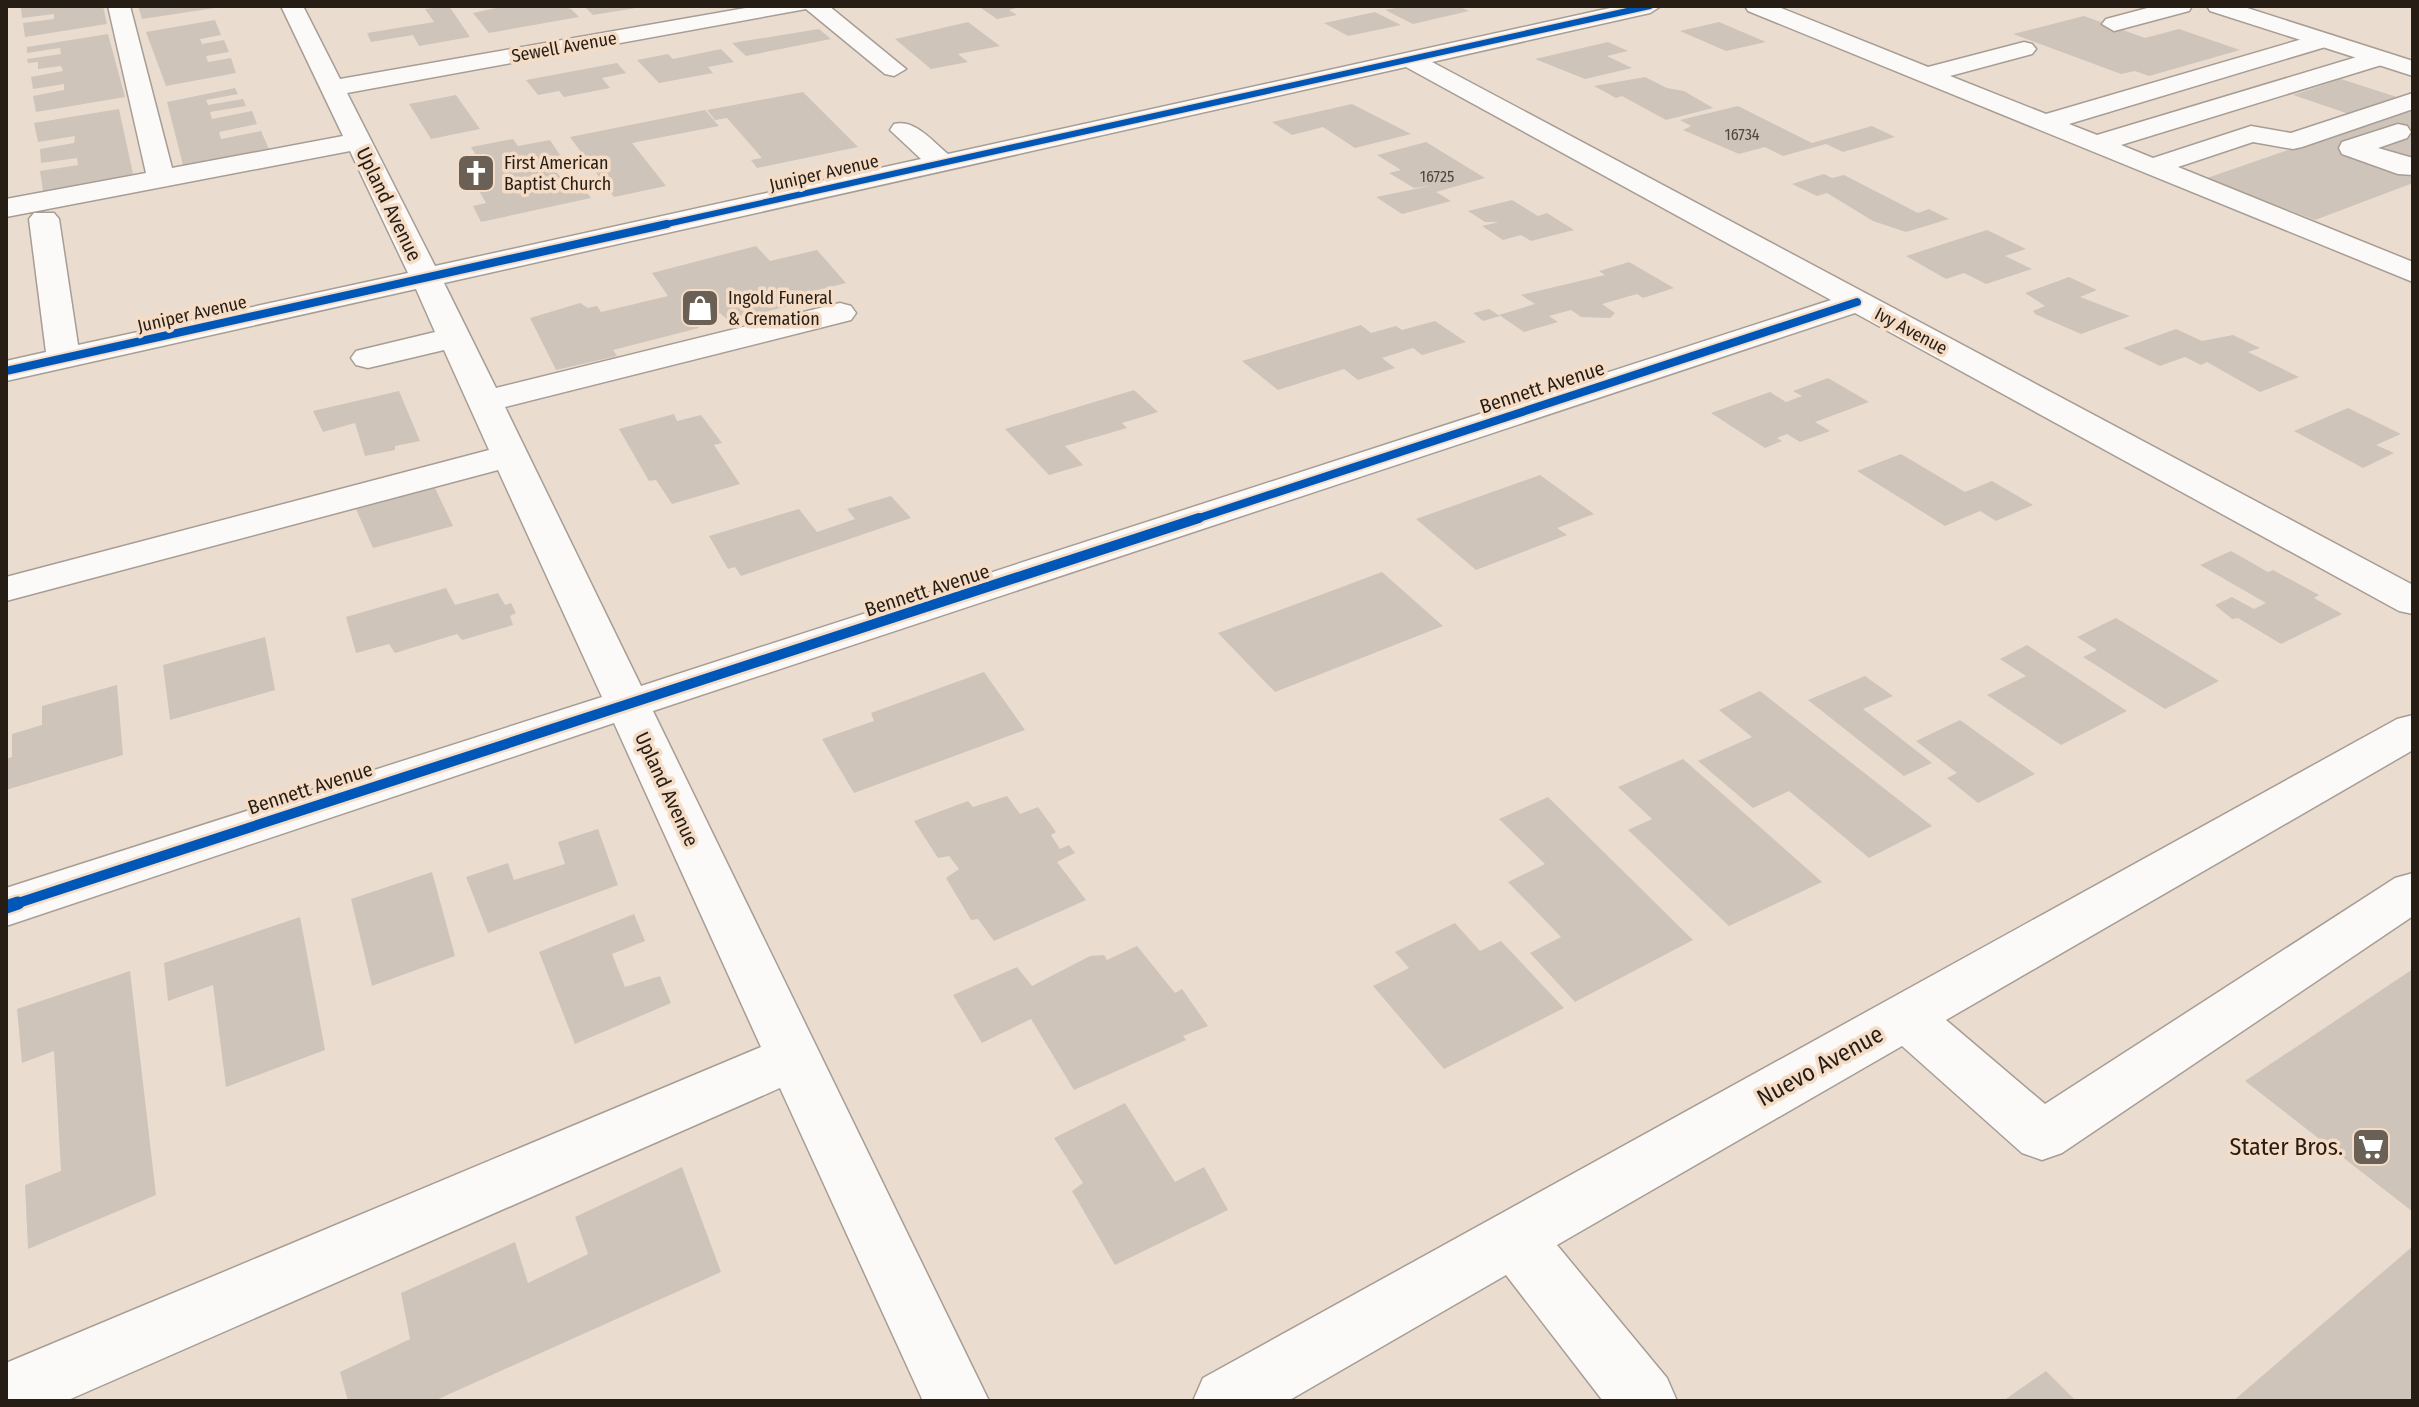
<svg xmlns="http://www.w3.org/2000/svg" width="2419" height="1407" viewBox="0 0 2419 1407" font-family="'Fira Sans Condensed',sans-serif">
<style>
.building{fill:#cec4ba}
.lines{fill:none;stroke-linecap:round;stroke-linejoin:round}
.minor-casing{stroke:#a79d94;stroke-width:3}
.major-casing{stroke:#a79d94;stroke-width:3}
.minor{fill:#fcfaf8;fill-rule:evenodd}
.major{fill:#fcfaf8;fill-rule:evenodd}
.cycleway-far3-casing{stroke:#f4dcc6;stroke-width:9}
.cycleway-far2-casing{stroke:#f4dcc6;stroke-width:12}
.cycleway-far1-casing{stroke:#f4dcc6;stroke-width:15}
.cycleway-casing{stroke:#f4dcc6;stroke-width:18}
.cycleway-far3{stroke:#0057b8;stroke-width:6}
.cycleway-far2{stroke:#0057b8;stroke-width:8}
.cycleway-far1{stroke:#0057b8;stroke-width:10}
.cycleway{stroke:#0057b8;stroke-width:13}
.labels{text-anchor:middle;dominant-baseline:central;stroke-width:7;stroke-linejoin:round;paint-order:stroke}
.number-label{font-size:16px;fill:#50473e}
.far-street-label{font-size:18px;fill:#261d15;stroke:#f4dcc6}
.far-poi-label{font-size:18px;fill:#261d15;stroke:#f4dcc6;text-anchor:start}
.street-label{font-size:20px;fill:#261d15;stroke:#f4dcc6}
.near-street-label{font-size:24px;fill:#261d15;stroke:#f4dcc6}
.near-poi-label{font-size:24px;fill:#261d15;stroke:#f4dcc6;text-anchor:end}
</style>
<rect width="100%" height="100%" fill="#eaddd0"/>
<path class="building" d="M34,6H103L107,24L25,37L23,23L54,19V14L22,18L21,8Z
M138,6H214L215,8L142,19Z
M449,6L470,37L419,46L413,35L371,42L367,33L434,22L425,9Z
M505,6H562L571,9L579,17L489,33L473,13Z
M584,6H636V8L593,15Z
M978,6H1020V7L1009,10L1017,15L997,19Z
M1393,6H1458L1469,11L1413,24L1385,10L1396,8Z
M1375,12L1401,25L1348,36L1324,23Z
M2084,16L2145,38L2179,29L2240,50L2149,76L2135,71L2121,74L2013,34Z
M215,20L221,35L200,39L202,44L224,40L229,52L206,56L208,62L231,58L236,73L166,86L146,32Z
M968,22L1000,46L958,54L968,62L931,69L895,39Z
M1719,22L1766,42L1726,51L1680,31Z
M819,29L831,39L746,56L732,43Z
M108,34L125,97L36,112L33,96L64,90V84L33,89L31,77L63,71L61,66L38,69V62L28,63L27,59L61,54L60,48L27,53V47Z
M1608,42L1628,51L1607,56L1632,68L1585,79L1535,59Z
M721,49L734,62L708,67L713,73L659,83L637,60L668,54L673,59Z
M617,63L626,73L602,78L610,88L564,97L559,91L538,95L526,80Z
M1645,77L1667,88L1684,91L1713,108L1666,120L1622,96L1616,98L1594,86Z
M2341,79L2400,98L2352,115L2293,95Z
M235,88L238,94L206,100L208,105L243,99L246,106L210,112L212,119L252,111L257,124L219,132L221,139L261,131L269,149L183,165L167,102Z
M803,92L858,147L757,168L751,160L762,158L727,118L715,120L707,110Z
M456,95L480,129L431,139L409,104Z
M1352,104L1411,134L1355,148L1323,127L1292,135L1272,122Z
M1738,106L1812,143L1872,126L1895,137L1843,152L1826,144L1783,156L1765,147L1739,154L1683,130L1691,126L1680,120Z
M2413,107V183L2315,220L2207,178Z
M119,109L133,174L43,191L40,171L78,165L77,158L41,163L40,149L74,143L75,136L38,142L34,123Z
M705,110L719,126L632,143L666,186L614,197L570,137Z
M513,139L518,146L550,140L562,158L549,161L566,185L579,182L591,198L481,222L473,206L486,203L460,157L475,154L471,147Z
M1426,142L1485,178L1436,192L1451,201L1402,214L1376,197L1430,186L1414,188L1389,173L1401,170L1377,155Z
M1824,174L1832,178L1844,175L1918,213L1929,209L1949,219L1906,232L1873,221L1827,193L1817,196L1792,184Z
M1512,200L1538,216L1547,213L1574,230L1531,241L1521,235L1503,240L1482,226L1499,222H1485L1468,211Z
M1987,230L2026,249L2005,256L2032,269L1986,284L1964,273L1946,279L1906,256Z
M756,246L770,261L817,250L846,283L797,295L804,302L729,321L720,313L695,321L699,328L613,350L617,356L556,370L530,318L580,303L588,308L597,306L601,312L668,296L652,273Z
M1629,262L1674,288L1643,298L1637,294L1602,304L1615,313L1610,318L1581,317L1571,310L1549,316L1558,322L1524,332L1499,315L1535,304L1521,295L1605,275L1599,271Z
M2069,277L2097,290L2080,297L2130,316L2081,334L2035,314L2033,311L2045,306L2025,293Z
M1489,309L1500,316L1483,321L1473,313Z
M1435,321L1466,342L1422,355L1413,348L1382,358L1395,368L1358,380L1344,369L1278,390L1242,361L1361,325L1371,333L1396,326L1402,330Z
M2176,329L2202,341L2233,335L2260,348L2248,352L2299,377L2260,392L2207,362L2201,365L2185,357L2160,366L2123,348Z
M1828,378L1869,402L1815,422L1830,431L1800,442L1787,434L1777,438L1782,441L1765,448L1711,413L1770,392L1786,402L1802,396L1793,391Z
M1134,390L1158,412L1122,423L1127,428L1065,446L1083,465L1049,475L1005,429Z
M399,391L420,441L395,446V450L365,456L355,423L323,432L313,411Z
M2348,408L2401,434L2376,445L2394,453L2363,468L2294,431Z
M674,414L677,421L701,415L722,443L714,445L740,484L672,504L656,480L649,481L619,429Z
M1901,454L1965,492L1992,481L2033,505L1996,521L1980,511L1945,526L1857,471Z
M1540,475L1594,514L1557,528L1567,535L1476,570L1416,519Z
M435,488L453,526L373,548L356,509Z
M891,496L911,518L741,576L735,567L728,569L709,536L799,509L817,532L855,519L847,509Z
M2231,551L2268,572L2273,570L2319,595L2314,598L2342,614L2281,644L2238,618L2232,619L2215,605L2232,597L2254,609L2266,603L2200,565Z
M1382,572L1443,626L1275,692L1218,633Z
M446,588L455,605L498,593L505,605L511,603L516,613L510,616L513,625L462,640L457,634L395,653L389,644L356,653L346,617Z
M2116,618L2219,681L2165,709L2083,657L2097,650L2077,637Z
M265,637L275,690L170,720L163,665Z
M2027,645L2127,711L2061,745L1987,695L2026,676L2000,659Z
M984,672L1025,730L854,793L822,739L874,721L871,713Z
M1865,676L1893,696L1863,709L1932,763L1904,776L1808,700Z
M117,685L123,755L6,790V759L12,757V734L42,725V706Z
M1760,691L1932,826L1869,858L1789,791L1753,808L1698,761L1752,737L1719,710Z
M1960,720L2035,774L1978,803L1947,778L1957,773L1916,741Z
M1683,759L1822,882L1729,926L1628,830L1652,819L1618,787Z
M1007,796L1020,814L1038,807L1056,832L1051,835L1060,849L1069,845L1075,853L1057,862L1086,900L994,941L978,919L971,920L946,878L959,869L949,856L938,858L914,821L968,801L973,807Z
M1548,797L1693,940L1575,1002L1530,953L1561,937L1508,882L1545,864L1499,819Z
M598,829L618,885L488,933L466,877L508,863L514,880L565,864L558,842Z
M432,872L455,956L372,986L351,899Z
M634,914L645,941L612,954L625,987L660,976L671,1003L575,1044L539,952Z
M300,917L325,1050L226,1087L213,985L168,1001L164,963Z
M1455,923L1480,951L1501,941L1564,1008L1444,1069L1373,986L1409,968L1395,952Z
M1137,946L1175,993L1182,989L1208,1026L1183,1036L1186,1040L1074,1090L1031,1019L982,1043L953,995L1017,967L1032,986L1090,956L1104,955L1107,960Z
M2413,969V1212L2245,1081Z
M130,971L156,1195L28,1249L25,1185L61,1171L54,1051L22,1063L17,1009Z
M1125,1103L1175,1182L1204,1167L1228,1210L1115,1265L1072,1191L1083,1183L1054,1138Z
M682,1167L721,1272L434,1401H348L340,1372L410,1339L401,1293L515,1242L528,1283L588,1254L575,1217Z
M2413,1246V1401H2233Z
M2046,1371L2076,1401H2003Z"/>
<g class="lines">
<defs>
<path id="minor" d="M108,6H130L172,168L343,136L281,6H303L340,79L757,6H829L906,69L894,76L885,74L806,9L347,93L435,266L921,159L890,130L894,124C915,119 932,141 948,154L1619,6H1661L1650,13L1432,62L2413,585V614L2399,611L1855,313L653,711L989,1401H923L780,1088L66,1401H6V1363L761,1047L614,723L6,926V888L602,697L498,470L6,601V577L489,450L444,350L368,368L356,365L351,358L356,351L435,332L416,289L6,381V361L46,352L29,219L34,213H54L59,219L78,345L408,273L350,151L6,217V199L146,173ZM1406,67L1831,300L641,686L505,407L851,320L856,313L851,306L840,303L496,388L444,283Z
M1745,6H1776L1928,67L2024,42L2032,44L2036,49L2032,54L1950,76L2046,114L2316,35H2332L2336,40L2332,45L2069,124L2097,135L2370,53H2388L2391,58L2388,63L2121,145L2153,158L2251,126L2291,133L2413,93V109L2302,147L2293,149L2253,142L2178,167L2413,262V282L1748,11Z
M2155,6H2192L2189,11L2114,31L2102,24L2106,19Z
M2398,124L2407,126L2411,132L2407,138L2378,148L2413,158V175L2398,174L2342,154L2339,148L2342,142Z
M2413,715V750L1946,1020L2045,1104L2395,878L2413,873V916L2062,1153L2042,1160L2022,1153L1902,1046L1557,1245L1667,1378L1677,1401H1603L1506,1275L1288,1401H1193L1203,1378L2397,719Z"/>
<path id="major" d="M2207,6H2241L2413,61V76L2210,11Z"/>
</defs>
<use href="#minor" class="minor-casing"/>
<use href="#major" class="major-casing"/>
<use href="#minor" class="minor"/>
<use href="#major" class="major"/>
<defs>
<path id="cycleway-far3" d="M658,226L1650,6"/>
<path id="cycleway-far2" d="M6,371L667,224
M1193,520L1857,302"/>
<path id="cycleway-far1" d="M12,905L1199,518"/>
<path id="cycleway" d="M6,907L18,903"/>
</defs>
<use href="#cycleway-far3" class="cycleway-far3-casing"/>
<use href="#cycleway-far2" class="cycleway-far2-casing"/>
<use href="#cycleway-far1" class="cycleway-far1-casing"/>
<use href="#cycleway" class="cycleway-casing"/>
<use href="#cycleway-far3" class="cycleway-far3"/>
<use href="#cycleway-far2" class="cycleway-far2"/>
<use href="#cycleway-far1" class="cycleway-far1"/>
<use href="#cycleway" class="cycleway"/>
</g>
<defs>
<symbol id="church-square" viewBox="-11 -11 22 22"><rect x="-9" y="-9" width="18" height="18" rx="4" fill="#6b6056" stroke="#f4dcc6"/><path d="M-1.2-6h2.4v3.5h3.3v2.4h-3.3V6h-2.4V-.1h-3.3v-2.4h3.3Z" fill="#fff"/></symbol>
<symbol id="shop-square" viewBox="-11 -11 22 22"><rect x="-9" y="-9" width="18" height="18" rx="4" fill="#6b6056" stroke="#f4dcc6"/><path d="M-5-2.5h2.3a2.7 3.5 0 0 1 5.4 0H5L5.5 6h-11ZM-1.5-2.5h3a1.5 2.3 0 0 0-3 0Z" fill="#fff"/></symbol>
<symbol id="supermarket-square" viewBox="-11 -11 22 22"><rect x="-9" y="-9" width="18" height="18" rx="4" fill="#6b6056" stroke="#f4dcc6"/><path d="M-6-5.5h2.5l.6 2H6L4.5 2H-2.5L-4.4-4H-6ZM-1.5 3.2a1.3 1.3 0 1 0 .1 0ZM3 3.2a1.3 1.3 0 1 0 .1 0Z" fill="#fff"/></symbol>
</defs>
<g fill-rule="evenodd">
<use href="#church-square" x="454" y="151" width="44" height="44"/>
<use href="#shop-square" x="678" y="286" width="44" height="44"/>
<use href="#supermarket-square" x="2349" y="1125" width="44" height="44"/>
</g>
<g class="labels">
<g class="number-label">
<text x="1742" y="134">16734</text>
<text x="1437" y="176">16725</text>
</g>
<g class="far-street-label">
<text transform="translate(564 47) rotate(-10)">Sewell Avenue</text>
<text transform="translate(824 173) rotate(-13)">Juniper Avenue</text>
<text transform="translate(192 314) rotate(-13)">Juniper Avenue</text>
<text transform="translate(1911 331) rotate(28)">Ivy Avenue</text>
</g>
<g class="far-poi-label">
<text x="504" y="163">First American<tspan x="504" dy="21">Baptist Church</tspan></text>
<text x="728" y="298">Ingold Funeral<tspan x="728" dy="21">&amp; Cremation</tspan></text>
</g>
<g class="street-label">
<text transform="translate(389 204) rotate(64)">Upland Avenue</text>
<text transform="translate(1542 387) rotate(-18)">Bennett Avenue</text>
<text transform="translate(927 590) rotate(-18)">Bennett Avenue</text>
<text transform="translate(310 788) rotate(-18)">Bennett Avenue</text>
<text transform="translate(667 789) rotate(65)">Upland Avenue</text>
</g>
<g class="near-street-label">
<text transform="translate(1820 1066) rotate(-29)">Nuevo Avenue</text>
</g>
<g class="near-poi-label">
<text x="2343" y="1147">Stater Bros.</text>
</g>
</g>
<rect width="2419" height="1407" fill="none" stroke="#261d15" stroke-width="16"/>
</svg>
